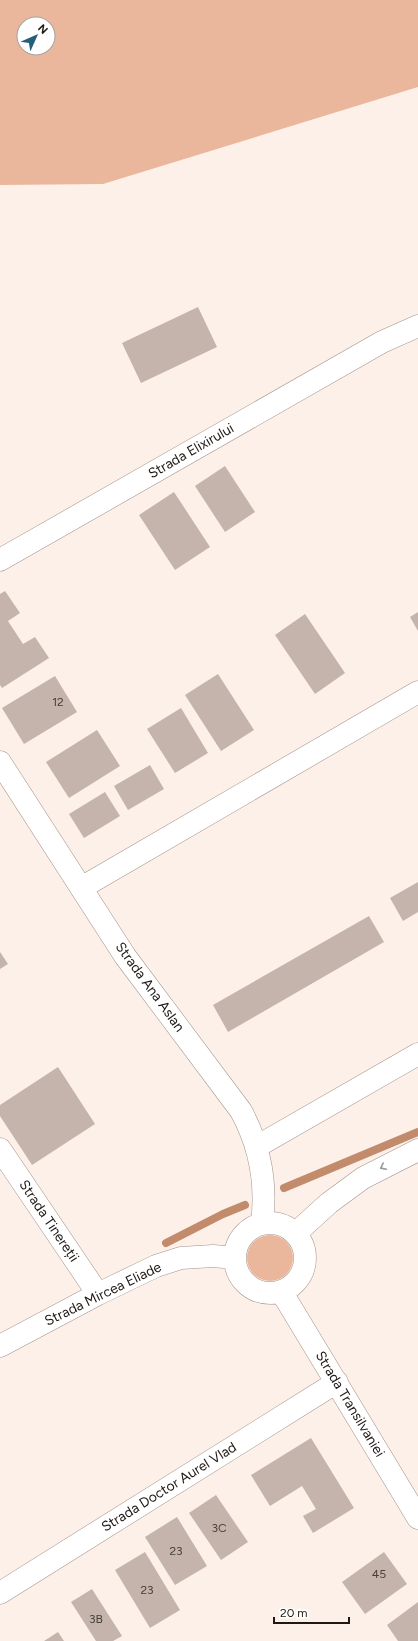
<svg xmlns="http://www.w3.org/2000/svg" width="418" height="1641" viewBox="0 0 418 1641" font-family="Figtree,sans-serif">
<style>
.green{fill:#eab79c;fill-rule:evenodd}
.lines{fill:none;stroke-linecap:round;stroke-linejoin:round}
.stream{stroke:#c28b6c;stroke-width:8}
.building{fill:#c4b4ab}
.minor-casing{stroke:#a3938b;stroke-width:23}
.minor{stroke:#fff;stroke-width:22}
.oneway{stroke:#9a9896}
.labels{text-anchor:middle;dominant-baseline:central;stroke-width:3;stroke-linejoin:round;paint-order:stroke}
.number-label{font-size:12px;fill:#48403b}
.street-label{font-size:14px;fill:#1f1916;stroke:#fff}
</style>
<rect width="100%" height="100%" fill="#fdf0e8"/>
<path class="green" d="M0,0H418V87L103,184L0,185ZM24,24H48V48H24Z
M247 1258a23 23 0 1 1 46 0a23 23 0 1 1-46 0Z"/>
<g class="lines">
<path class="stream" d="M284,1188L418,1132
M166,1243L223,1214L245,1205"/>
</g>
<path class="building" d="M198,307L217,347L141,383L122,343Z
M225,466L255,512L225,532L195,486Z
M174,492L210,547L175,570L139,515Z
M5,591L20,613L8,621L23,644L35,637L49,658L2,688L0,685V594Z
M418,612V631L410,617Z
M305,614L345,673L315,694L275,635Z
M218,674L254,730L221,751L185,695Z
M55,676L77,712L24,744L2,708Z
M181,708L208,753L175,773L147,729Z
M97,730L120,766L69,798L46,762Z
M150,765L164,789L128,810L114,786Z
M105,792L120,816L84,838L69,814Z
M418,882V912L403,921L390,898Z
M369,916L384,942L228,1032L213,1005Z
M0,952L8,964L0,969Z
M58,1067L95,1124L32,1165L0,1116V1105Z
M311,1438L354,1508L313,1533L303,1516L316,1509L302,1486L270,1506L251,1475Z
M216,1495L248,1542L221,1560L189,1513Z
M177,1517L207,1566L175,1585L145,1537Z
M145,1552L180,1610L150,1628L115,1570Z
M384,1552L407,1584L365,1614L342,1582Z
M92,1589L122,1636L113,1641H96L71,1602Z
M418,1602V1641H398L387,1625Z
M58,1632L64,1641H44Z"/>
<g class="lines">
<defs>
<path id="minor" d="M0,560L382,342L418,326
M0,762L125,956L241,1111C260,1146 267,1183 262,1223
M81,888L418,692
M256,1147L418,1054
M0,1149L98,1294
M235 1258a35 35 0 1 1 70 0a35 35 0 1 1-70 0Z
M296,1233L329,1203L363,1178L418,1150
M281,1291L418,1518
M0,1346L98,1294L156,1266L181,1258L213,1256L235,1258
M0,1593L337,1382"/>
</defs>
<use href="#minor" class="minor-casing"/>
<use href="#minor" class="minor"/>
</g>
<defs><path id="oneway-chevron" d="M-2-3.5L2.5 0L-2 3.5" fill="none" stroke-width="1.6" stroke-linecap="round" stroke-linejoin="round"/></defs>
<use class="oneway" href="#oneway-chevron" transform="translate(383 1167) rotate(153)"/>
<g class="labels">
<g class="number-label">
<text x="58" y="702">12</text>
<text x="219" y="1528">3C</text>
<text x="176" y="1551">23</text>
<text x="379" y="1574">45</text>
<text x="147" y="1590">23</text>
<text x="96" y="1619">3B</text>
</g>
<g class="street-label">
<text transform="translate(191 451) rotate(-30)">Strada Elixirului</text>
<text transform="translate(150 987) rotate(54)">Strada Ana Aslan</text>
<text transform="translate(49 1221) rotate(56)">Strada Tinereții</text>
<text transform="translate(103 1294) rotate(-26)">Strada Mircea Eliade</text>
<text transform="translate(350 1404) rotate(59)">Strada Transilvaniei</text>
<text transform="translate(169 1487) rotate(-32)">Strada Doctor Aurel Vlad</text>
</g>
</g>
<g transform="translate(36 36) rotate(45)"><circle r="19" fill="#ffffff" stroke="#a5a3a2"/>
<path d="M0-3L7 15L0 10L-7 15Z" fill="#256078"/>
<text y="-6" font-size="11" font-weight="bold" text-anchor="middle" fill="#1f1916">N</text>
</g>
<path d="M274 1617v6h75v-6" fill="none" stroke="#1f1916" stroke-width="2"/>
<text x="280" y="1617" font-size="12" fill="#1f1916" stroke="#ffffff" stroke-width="3" paint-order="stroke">20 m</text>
</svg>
